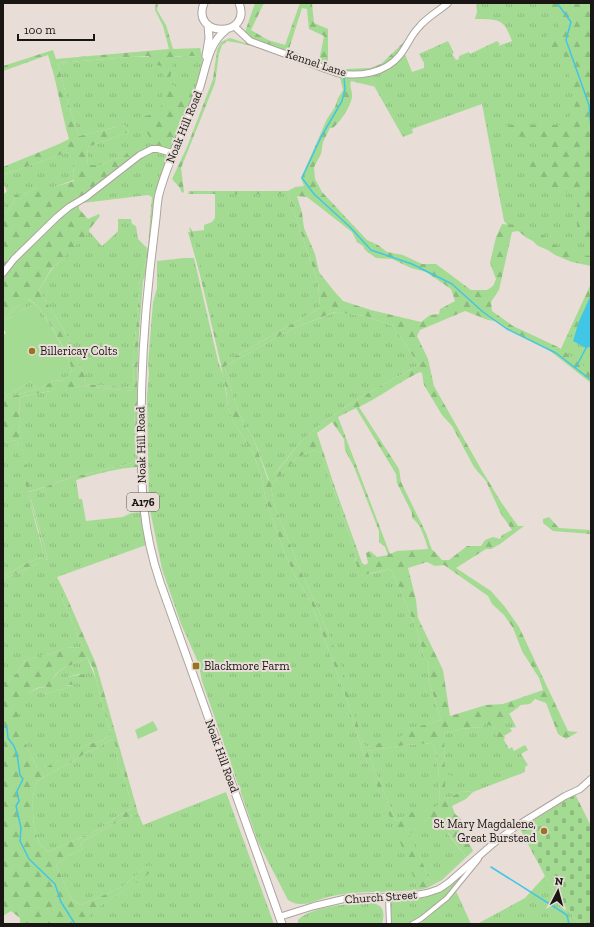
<svg xmlns="http://www.w3.org/2000/svg" width="594" height="927" viewBox="0 0 594 927" font-family="'Zilla Slab',serif">
<style>
.grass{fill:url(#grass-tufts)}
.forest{fill:url(#forest-firs);fill-rule:evenodd}
.cemetery{fill:url(#cemetery-stones)}
.pitch{fill:#a4db93}
.water{fill:#42c6e5}
.lines{fill:none;stroke-linecap:round;stroke-linejoin:round}
.stream{stroke:#42c6e5;stroke-width:1.5}
.street-casing{stroke:#ada39e;stroke-width:6}
.secondary-casing{stroke:#ada39e;stroke-width:8}
.primary-casing{stroke:#ada39e;stroke-width:9}
.street{stroke:#fff;stroke-width:4}
.secondary{stroke:#fff;stroke-width:6}
.primary{stroke:#fff;stroke-width:7}
.poi-dot{fill:#99741f;stroke:#e8ddd7;stroke-width:1.5}
.labels{text-anchor:middle;dominant-baseline:central;stroke-width:4;stroke-linejoin:round;paint-order:stroke}
.shield{fill:#e8ddd7;stroke:#58524e;stroke-width:1}
.shield-label{font-size:11px;font-weight:bold;fill:#1a1614}
.street-label{font-size:12px;fill:#1a1614;stroke:#e8ddd7}
.poi-label{font-size:12px;fill:#1a1614;stroke:#e8ddd7;text-anchor:start}
</style>
<defs>
<pattern id="grass-tufts" width="24" height="20" patternUnits="userSpaceOnUse"><rect width="24" height="20" fill="#a4db93"/><path d="M3 7l-1-3M5 7V3M7 7l1-3M15 17l-1-3M17 17v-4M19 17l1-3" fill="none" stroke="#8dbb7e"/></pattern>
<pattern id="forest-firs" width="22" height="20" patternUnits="userSpaceOnUse"><rect width="22" height="20" fill="#a4db93"/><path d="M5 1l3.5 6h-7zM16 11l3.5 6h-7z" fill="#8dbb7e"/></pattern>
<pattern id="cemetery-stones" width="16" height="16" patternUnits="userSpaceOnUse"><rect width="16" height="16" fill="#a4db93"/><path d="M2 7V4a2 2 0 0 1 4 0v3zM10 15v-3a2 2 0 0 1 4 0v3z" fill="#8dbb7e"/></pattern>
</defs>
<rect width="100%" height="100%" fill="#e8ddd7"/>
<path class="grass" d="M476,3H550L591,17V266L520,229H511L504,221L482,104L412,129L413,133L403,137L374,86L376,87L370,76L389,69L403,49L412,72L424,68V63L419,54L448,41L454,53L452,54L456,60L459,59V56L469,52L470,54L497,41L500,44L498,46L512,41C503,17 499,20 475,19L477,12Z
M202,56L204,73L172,153L157,209L151,208L152,197L148,195L91,202L88,196L127,153L122,158L113,159L101,165L87,166L88,147L129,132L124,125L79,136L67,99L58,63L130,57Z
M68,152L73,165L74,180L54,187H38L23,195H15C15,203 10,209 3,214V195L7,191L3,183V175Z
M215,193L288,194L318,283L320,308L238,355L222,361L210,309L188,232L204,230V225L212,222L215,218Z
M118,219H131L132,224L136,226L138,239L146,247L147,252L144,268L140,280L135,342L133,355L134,388L84,384L85,376L80,367L69,339L39,290L50,272L88,230L102,246L112,237L118,231Z
M184,258H194L218,361L224,378L228,407L233,421L253,453L261,475L265,496L271,515L285,554L295,576L310,600L347,700L362,749L410,864L418,890C389,893 360,890 332,896C316,899 304,910 288,900L258,842L202,681L198,662L181,624L162,569L149,505L147,395L149,373L148,364L153,302L157,288V261Z
M591,284V295L588,304L586,348L591,347V380L558,355Z
M28,299C32,301 35,304 38,307C47,318 70,357 72,371C66,379 64,382 53,380L44,387L3,399V391L6,396L31,381L36,388L33,304L3,322V320L13,310Z
M336,312L365,316L393,326L419,365C379,387 339,407 305,438C292,450 282,467 269,480L254,440L240,416L224,367L294,328Z
M81,386L134,391L135,458L132,463L73,477L29,492L19,429L20,424L19,399L24,396L51,391L56,388H75Z
M17,440C22,471 30,502 38,533C41,542 42,551 46,560L48,559L30,495L76,479L79,499H82L86,521L123,517L131,513L144,512L149,544L57,577L65,593L62,599L76,630L78,638L83,645L82,647L65,648L51,654L31,658L24,662L18,672L8,682H3V579L39,563L43,557L29,562L3,576V442Z
M313,450L321,453L355,551V560L370,574L391,569L417,630L424,657L429,663L428,678L441,720L410,729L403,736L371,747L365,746L362,740L328,632L300,569L275,507L271,487L276,479L288,468L295,459Z
M87,657L96,679L109,729L114,733L101,741L89,744L70,756L44,768H37C27,742 5,724 27,696C33,690 38,687 46,687L47,690L45,694L64,689L65,686H70L80,674L53,680C59,665 76,666 87,657Z
M509,713L516,727L510,728L512,731L504,736L500,732L497,720Z
M485,722L493,727L503,741L504,740L509,749L512,747L514,751L525,745L528,750L521,754L528,765L525,767V772L473,792L462,791L447,799L445,795L444,734L460,729L482,727Z
M112,739L115,744L119,768L124,774L125,782L133,808L117,816L100,829L48,852L39,843L34,826L32,799L37,781L60,768L74,761L87,752L94,750Z
M433,743C439,764 440,784 439,805L434,808H422L396,821L367,751L406,745Z
M226,792L274,924H93L88,918L89,914L98,907L142,879L147,866L122,887L81,905L72,900L56,865L66,857L83,849L80,843L121,820L138,813L143,825Z
M431,817C441,817 446,818 451,827L448,834L466,857C457,864 444,879 434,882L428,879L424,866L408,835L424,821Z
M478,861L456,891L471,924H422L421,919L412,924H389L388,897L427,893Z
M545,876L556,894L579,923L477,924L525,898Z
M372,903C384,905 385,913 382,924H298V920C313,905 352,904 372,903Z"/>
<path class="forest" d="M155,3H158L157,10L166,25L173,49L200,48L202,56H175L169,83C178,89 189,88 199,92L172,153L158,149L152,142L139,117L160,113L162,101L164,67L150,63L149,56L129,57L58,63L67,99L79,136L124,125L129,132L88,147L87,165H101L113,159L122,158L127,153L135,149L147,151L88,196L91,202L79,203V209L88,219L99,214L100,216L89,230V232L50,271L39,290L69,339L80,367L85,376L84,384L134,388L133,355L135,342L140,280L144,268L147,252L146,247L148,248L151,208L154,209L148,267L143,281L139,333L137,379V467C100,470 66,484 30,495L33,507L48,559L46,560C42,551 41,542 39,533C30,502 21,472 17,440L3,442V399L44,387L53,380C64,382 66,379 72,371C70,356 48,319 38,307C36,304 32,301 29,299L13,310L3,320V214C10,209 15,203 15,195H23L38,187H54L74,181L73,165L68,152L3,175V167L59,144L69,139C61,111 57,82 48,55L3,71V66L53,50L56,59L169,49L163,26L155,10ZM81,386L134,391L135,458L132,463L73,477L30,492L19,429L20,424L19,399L24,396L51,391L56,388H75Z
M255,3H264L251,30L268,40L285,45L300,3H312L314,23L328,29V65L345,69L370,68L381,64L403,43L417,25L442,3H448L426,20L392,60L384,68L355,75L318,66L324,36L309,29L307,9L302,8L289,49L303,56L302,60L244,35Z
M548,3H591V248L578,239L576,210L579,197L549,186L534,183L535,173L524,163L528,157H551L547,141L511,135L506,125H561L575,110L572,87L563,52L547,45V35L562,33Z
M230,38L351,77L370,76L376,87L351,81C349,87 353,92 352,97C351,106 340,122 333,128H330L323,142L321,154L314,167L315,179L322,192L367,240L378,245L387,252L403,255L422,264H436L471,290H487L493,286L496,279L490,263L496,237L502,224L524,226L533,233L543,235L557,246L575,254L591,256V266L572,262L555,255L548,250L538,246L533,241L527,238L518,231L512,232L499,290L491,302L492,311L513,326L558,347L591,371V383L545,347L507,329L495,321L488,320L465,311L420,330L417,336L428,359L434,386L481,469L501,502L518,526H524L500,544L491,549H486L478,554L456,568L491,591L505,607L519,627L568,731L578,732L566,739L558,734L546,703L535,699L530,704L521,705L512,712L498,720L500,732L505,737L503,742L494,734L493,727L485,723L482,727L460,729L444,734L445,773L454,777L445,783V795L447,799L462,791L473,792L466,799L452,806L455,814L461,819L459,832L469,843L473,851L442,880L427,888L418,890L409,864L362,749L347,700L310,600L295,576L285,554L271,515L265,496L261,475L253,453L233,421L228,407L226,389L220,361L189,227L192,230L224,360L238,355L320,308L318,283L288,194H188L189,191H288L295,187L304,186L301,178L327,119L335,107L338,98L343,90L340,78C302,67 266,46 227,41L222,45L219,54L215,83L181,168L184,192L182,193L180,188L172,179L187,147L213,79L217,50L221,42ZM297,196L307,197L352,232L357,242L363,246L365,250L376,258L392,259L411,268L426,272L451,289L455,301L440,309L439,314L430,315L421,322L371,310L343,301L334,291L319,272L315,254L304,228L302,213ZM335,312L365,316L393,326L419,365C379,387 339,407 305,438C291,451 283,468 268,480L254,440L240,416L224,367L294,328ZM420,372L422,373L424,385L442,415L452,426L474,467L486,481L501,514L512,530L502,535L500,539L493,537L485,540L481,546H467L449,560H442L434,551L432,550L426,533L401,482L399,469L359,407C380,397 399,382 420,372ZM356,408L396,474L397,483L412,513V518C421,524 425,539 428,549L397,551L390,554L338,417ZM332,422L344,439L345,450L354,467L379,531V542L385,547L388,555L377,557L370,551L366,553L368,563L365,565L362,563L333,482L317,433ZM313,450L321,453L355,551C355,560 356,568 363,575L391,569L417,630L424,657L429,663L428,678L441,720L409,729L403,736L376,744L371,747L365,746L362,740L342,668L328,632L300,569L275,507L271,487L276,479L288,468L295,459ZM427,562L435,566L444,565L488,596L492,604L504,615L513,628L522,651L539,678L543,690L503,704L486,705L450,716L443,670L418,618L416,600L408,568ZM433,743C439,764 440,784 439,805L434,808C422,803 407,816 396,821L367,751L406,745ZM431,817C441,817 446,818 451,827L448,833L466,857C456,864 444,878 434,882L428,879L424,866L409,835L424,821Z
M591,284V295L575,333L567,336Z
M549,517L559,528L591,530V534L553,531L543,523V519Z
M43,557L44,559L39,563L3,579V576L5,575L29,562Z
M65,593L96,664L138,813L121,820L80,843L83,849L66,857L56,865L72,900L81,905L122,887L147,866L151,865L154,869C150,872 146,876 142,879C132,887 90,909 89,918L93,924H20V918L11,911L3,916V682H8L18,672L24,662L31,658L51,654L65,648L82,647L83,645L78,638L76,630L62,599ZM87,657L93,668L96,679L109,729L114,733L101,741L89,744L69,756L44,768H37C27,742 6,723 28,696C32,690 38,686 46,687L47,690L45,694L64,689L66,686L78,683L86,678L85,674L53,679C59,665 76,666 87,657ZM112,739L115,744L119,768L124,774L125,782L133,808L117,816L100,829L48,852L39,843L34,826L32,799L37,781L60,768L74,761L87,752L94,750Z"/>
<path class="cemetery" d="M574,792L591,826V924H578L579,923L556,894L545,876L520,829L567,799Z"/>
<path class="pitch" d="M33,304L71,367L36,388L31,381L6,396L3,391V335L6,333L3,328V322Z
M153,721L158,730L138,739L135,730Z"/>
<path class="water" d="M591,295V347L586,348L573,341L579,321Z"/>
<g class="lines">
<path class="stream" d="M557,3L571,22L566,40L589,105L591,128
M344,77L345,89L342,101L321,137L302,178L314,194L350,227L371,250L412,264L452,284L483,312L507,329L556,353L591,380
M576,367L586,348
M3,726L7,728L8,738L14,746L17,754L20,775L23,779L17,791L19,801L16,806L21,828L20,841L29,859L55,884L61,902L75,924
M491,867L567,915L569,924"/>
<defs>
<path id="street" d="M388,897L389,924
M412,924L421,919L447,898L479,859"/>
<path id="secondary" d="M234,26L250,41L258,44L337,73C358,77 385,74 400,55C407,46 411,35 419,27C427,17 439,11 448,3
M3,273L14,259L57,217L69,207L86,197L140,155L152,149H158L172,153
M279,917L314,906L348,898L411,896L427,893L439,889L448,883L494,843L515,827L565,796L580,789L591,779"/>
<path id="primary" d="M204,3C190,38 253,38 239,3
M226,30C206,45 206,73 197,95C185,128 168,160 159,194C157,202 157,210 156,218C154,235 152,252 150,269C144,323 141,376 141,430C141,485 142,529 160,582L282,924
M206,56L209,38L208,25"/>
</defs>
<use href="#street" class="street-casing"/>
<use href="#secondary" class="secondary-casing"/>
<use href="#primary" class="primary-casing"/>
<use href="#street" class="street"/>
<use href="#secondary" class="secondary"/>
<use href="#primary" class="primary"/>
</g>
<g class="poi-dot">
<circle cx="32" cy="351" r="4"/>
<rect x="192" y="662" width="8" height="8" rx="2"/>
<circle cx="544" cy="831" r="4"/>
</g>
<g class="labels">
<rect class="shield" x="127" y="493" width="32" height="18" rx="3"/>
<g class="shield-label">
<text x="143" y="502">A176</text>
</g>
<g class="street-label">
<text transform="translate(316 63) rotate(18)">Kennel Lane</text>
<text transform="translate(184 127) rotate(-68)">Noak Hill Road</text>
<text transform="translate(141 445) rotate(-91)">Noak Hill Road</text>
<text transform="translate(222 756) rotate(70)">Noak Hill Road</text>
<text transform="translate(381 897) rotate(-4)">Church Street</text>
</g>
<g class="poi-label">
<text x="40" y="351">Billericay Colts</text>
<text x="204" y="666">Blackmore Farm</text>
<text x="536" y="824" text-anchor="end">St Mary Magdalene,<tspan x="536" dy="14">Great Burstead</tspan></text>
</g>
</g>
<rect width="594" height="927" fill="none" stroke="#1a1614" stroke-width="8"/>
<g transform="translate(558 891) rotate(6)" stroke="#e8ddd7" stroke-width="3" paint-order="stroke">
<path d="M0-3L7 15L0 10L-7 15Z" fill="#1a1614"/>
<text y="-6" font-size="11" font-weight="bold" text-anchor="middle" fill="#1a1614">N</text>
</g>
<path d="M18 34v6h76v-6" fill="none" stroke="#1a1614" stroke-width="2"/>
<text x="24" y="34" font-size="12" fill="#1a1614" stroke="#e8ddd7" stroke-width="3" paint-order="stroke">100 m</text>
</svg>
